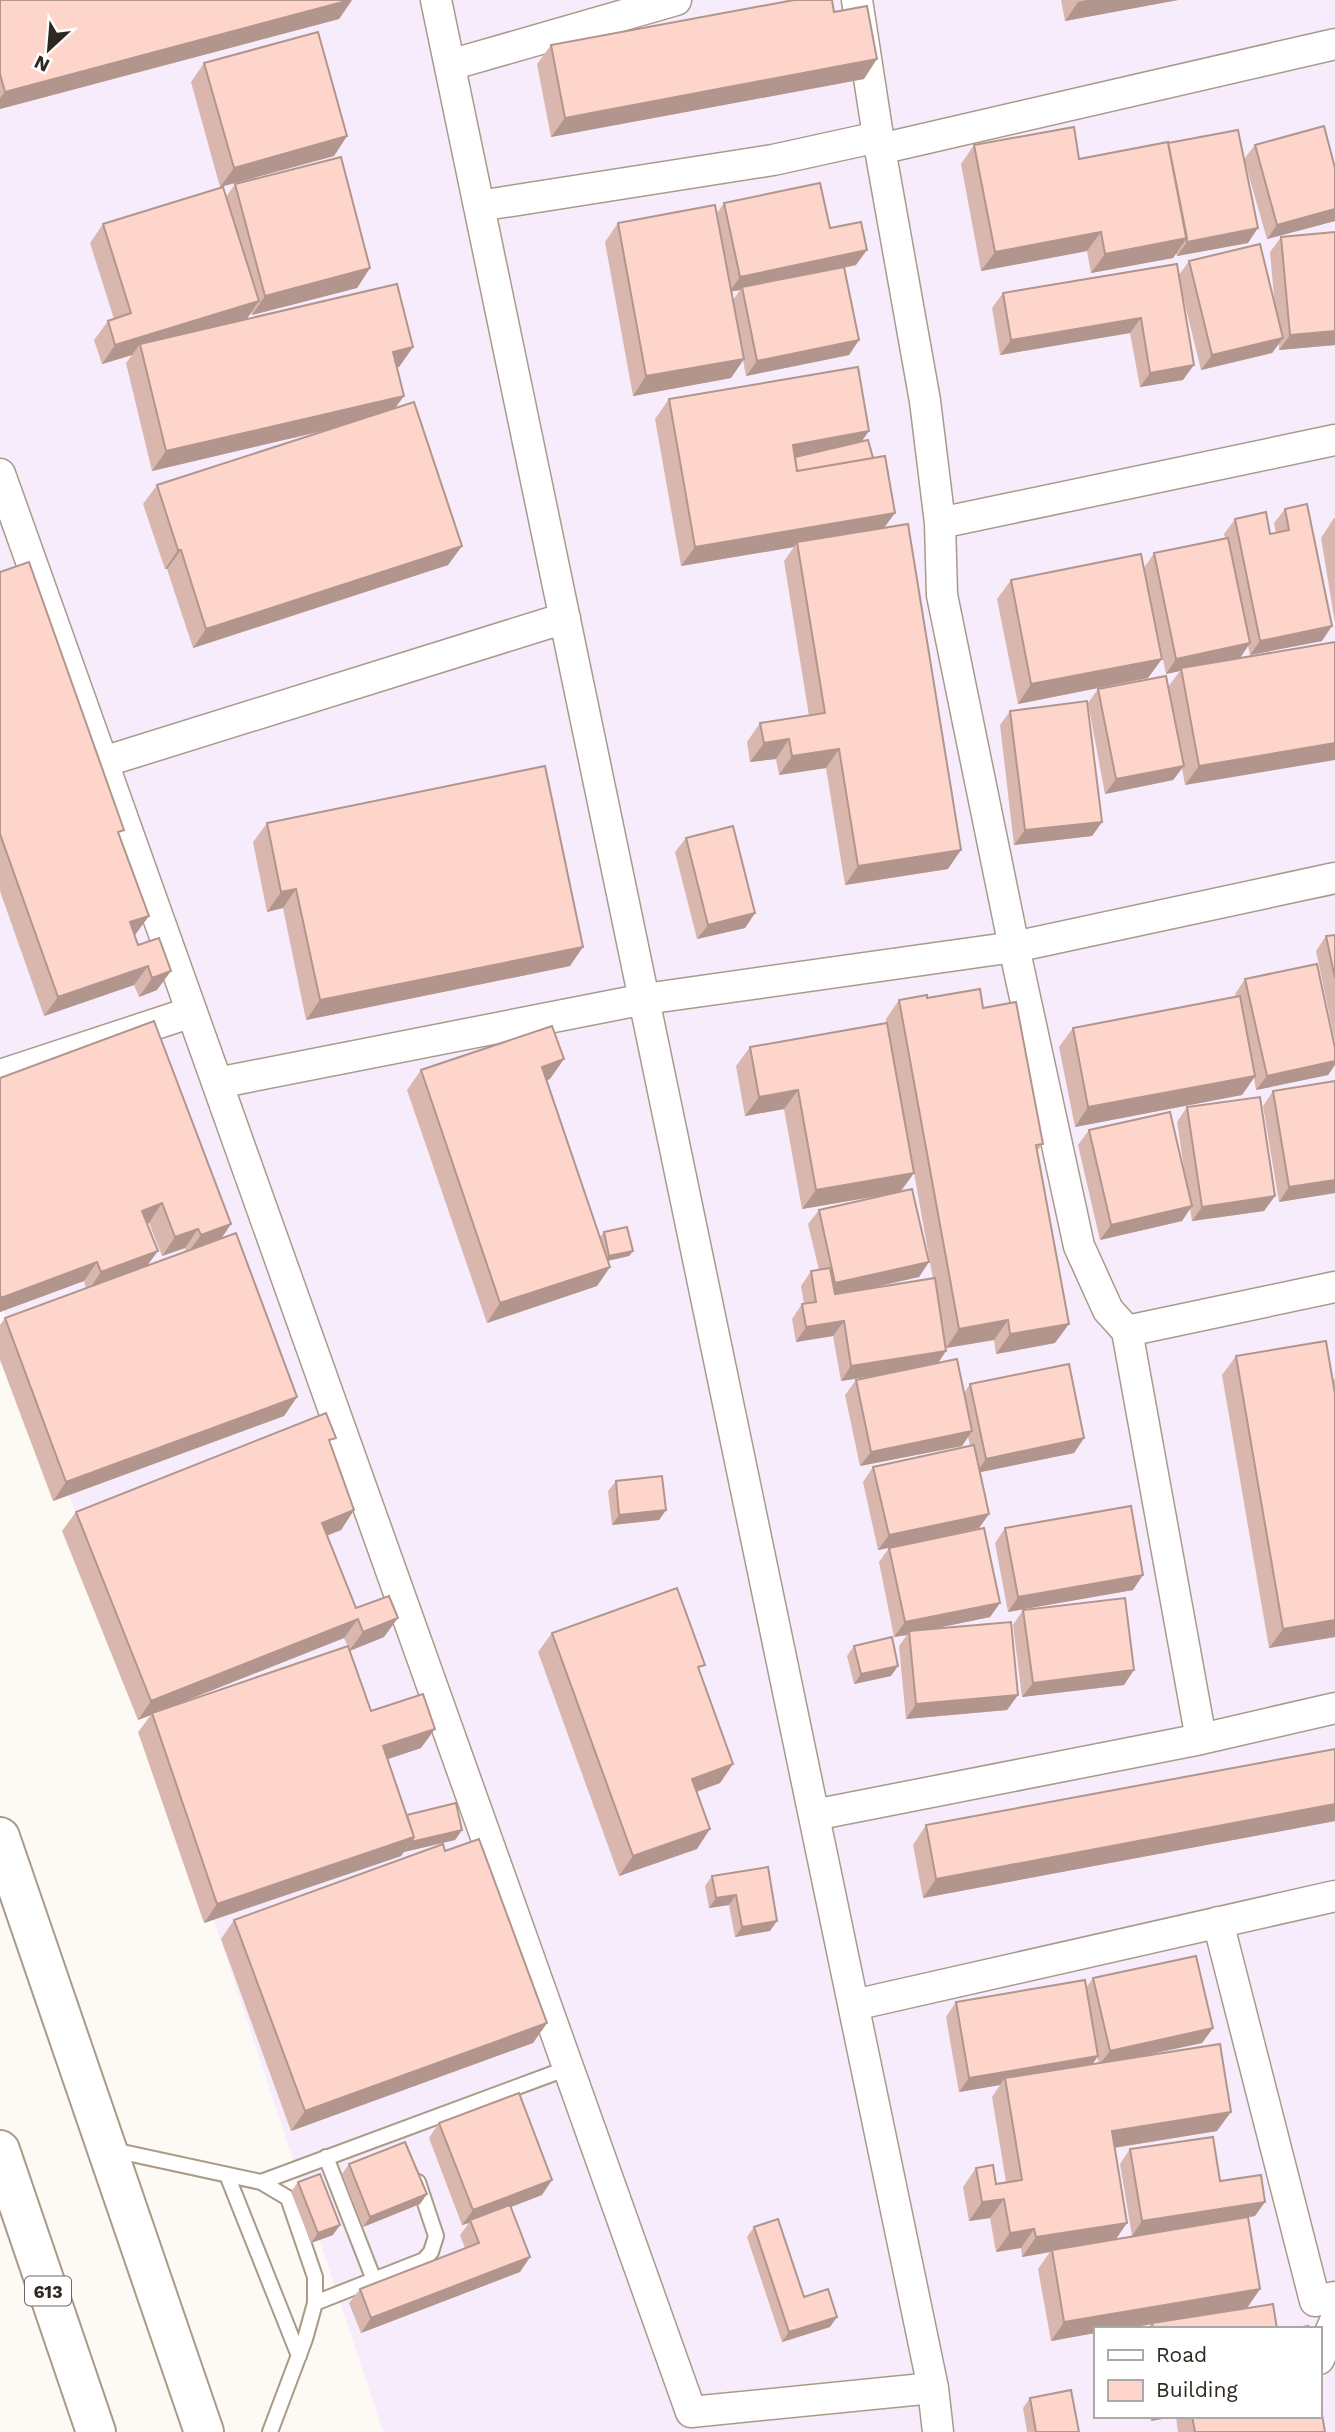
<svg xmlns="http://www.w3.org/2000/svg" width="1335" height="2432" viewBox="0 0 1335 2432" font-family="'Work Sans',sans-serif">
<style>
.industrial{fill:#f6ecfc;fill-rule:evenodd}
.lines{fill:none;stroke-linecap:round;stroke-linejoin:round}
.service-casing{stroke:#aa9a88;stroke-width:18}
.minor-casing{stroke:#aa9a88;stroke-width:33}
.primary-casing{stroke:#aa9a88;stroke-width:42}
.motorway-casing{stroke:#aa9a88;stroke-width:42}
.service{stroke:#fff;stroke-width:14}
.minor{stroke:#fff;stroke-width:30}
.primary{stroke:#fff;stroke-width:38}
.motorway{stroke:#fff;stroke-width:38}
.wall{fill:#dab7ae;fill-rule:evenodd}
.shaded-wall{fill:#b2958d}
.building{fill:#fed5ca;stroke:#b2958d;stroke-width:2}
.labels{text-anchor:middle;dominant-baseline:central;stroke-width:6;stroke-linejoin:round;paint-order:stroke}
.shield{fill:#fff;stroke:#6d6864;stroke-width:2}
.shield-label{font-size:18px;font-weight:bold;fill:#2e2821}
</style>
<rect width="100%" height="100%" fill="#fdfaf6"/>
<path class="industrial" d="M0,0H1335V2432H383L126,1654L0,1301ZM1095,2329H1319V2416H1095Z"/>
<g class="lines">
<defs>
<path id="service" d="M113,2150L261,2182L288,2198L315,2277V2303L305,2339L270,2432
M326,2157L374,2280
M227,2175L299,2356
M261,2182L568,2068
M315,2303L424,2260L431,2252L436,2236L418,2182"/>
<path id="minor" d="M436,0L933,2388L938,2432
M857,0L880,149L925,401L940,523L1335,440
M450,65L676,0
M880,149L1335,44
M479,206L773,160L878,137
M0,474L691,2412L933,2388
M940,523L942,595L1014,947L1079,1246L1108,1310L1127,1331
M103,762L565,618
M0,1075L192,1012
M217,1083L645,999L1014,947L1335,878
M1201,1739L1127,1331L1335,1287
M814,1815L1201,1739L1335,1708
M1218,1922L1315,2301L1335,2297
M854,2005L1335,1896
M1319,2359L1335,2321"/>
<path id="primary" d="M0,1837L204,2432"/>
<path id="motorway" d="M0,2150L96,2432"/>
</defs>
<use href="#service" class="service-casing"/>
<use href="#minor" class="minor-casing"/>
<use href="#primary" class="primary-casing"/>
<use href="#motorway" class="motorway-casing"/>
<use href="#service" class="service"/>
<use href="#minor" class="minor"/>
<use href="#primary" class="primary"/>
<use href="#motorway" class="motorway"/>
</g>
<path class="wall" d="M0,0H352L339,19L0,109Z
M1061,0H1178L1065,21Z
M834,12L864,79L551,137L537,64L551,45Z
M204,63L347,136L334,156L220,187L191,82Z
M1168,143L1248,243L1177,256L1176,253L1173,258L1091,273L1087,251L981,271L961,164L974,145L1079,159Z
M1255,145L1335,168V221L1267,239L1244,159Z
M235,184L370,268L357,288L252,315L251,313L246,319L413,347L399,367H397L395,408L462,546L448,565L193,648L167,569H165L143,504L157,485L331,429L152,471L126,363L132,355L102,364L94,340L108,321L114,319L90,243L103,224L226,197Z
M724,203L830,228L856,265L844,268L859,340L849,355L746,376L743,360L731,378L633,396L605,242L618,223L717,213ZM740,290L733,300L731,291Z
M1335,232V345L1279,350V344L1272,353L1201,370L1180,284L1183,380L1140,387L1130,333L1000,355L992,308L1003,293L1179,275L1189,261L1275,308L1270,252L1281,237Z
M669,399L884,528L948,869L845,885L826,768L779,775L776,759L750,762L747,742L760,723L809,716L784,561L794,547L681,566L655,419Z
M1285,509L1322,641L1250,655L1248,646L1240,658L1335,642L1185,785L1182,768L1173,780L1105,794L1088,703L1098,689L1168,687L1180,671L1166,674L1146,577L1148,678L1018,704L997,599L1011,580L1144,568L1154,553L1225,538L1224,534L1235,519L1270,534L1276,533L1274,523Z
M1334,518H1335V623L1321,538Z
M0,572L120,836L149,916L134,935L138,945L159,938L157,990L139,997L134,985L44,1016L0,891Z
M1010,711L1102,822L1092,836L1014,845L1000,725Z
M267,823L570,966L306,1020L283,908L267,912L253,842Z
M686,838L755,913L745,928L697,939L675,852Z
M1335,935V1042L1316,951L1326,936Z
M1245,979L1335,1048V1065L1328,1075L1256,1090L1254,1078L1242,1095L1075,1127L1059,1047L1073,1028L1236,997L1235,994Z
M927,998L983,1008L1043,1144L1037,1151L1055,1343L996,1354L994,1340L946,1348V1351L938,1363L964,1393L970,1384L1084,1438L1074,1453L980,1472L989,1514L979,1528L922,1541L1000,1603L990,1617L932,1629L1018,1695L1007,1710L906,1719L899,1646L907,1635L894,1637L879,1562L889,1548L878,1550L863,1482L873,1467L970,1446L968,1437L962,1446L860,1466L845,1395L856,1380L890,1373L841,1381L833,1336L796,1342L792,1319L802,1304H804L801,1286L811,1271L819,1270L808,1224L819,1210L885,1195L802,1209L784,1109L745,1116L736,1066L750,1047L886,1023V1019L899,1000ZM914,1173L933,1279L851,1292L919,1277L929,1262L901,1191Z
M421,1070L550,1079L547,1080L600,1237L604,1232L633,1251L629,1256L608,1261L610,1267L597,1286L487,1323L407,1090Z
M0,1078L231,1224L221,1239L297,1397L284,1416L53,1501L0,1360V1325L5,1318L86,1288L84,1281L0,1312ZM147,1223H149L162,1256L185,1248L186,1252L147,1266Z
M1273,1091L1335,1193L1279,1202L1263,1106Z
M1187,1107L1275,1196L1264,1211L1192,1221L1190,1209L1182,1221L1100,1240L1078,1145L1089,1130L1185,1175L1177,1122Z
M1236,1356L1333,1381L1335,1378V1637L1269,1648L1222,1375Z
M331,1445L354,1510L341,1530L327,1535L356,1608L384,1637L350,1651L371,1711L421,1748L388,1759L407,1815L462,1830L455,1840L404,1852L401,1856L204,1923L138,1732L151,1715L138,1720L62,1531L76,1512ZM344,1638L348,1647L175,1705Z
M616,1481L666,1510L659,1520L612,1525L608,1491Z
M1005,1528L1133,1590L1008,1612L995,1543Z
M1023,1610L1124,1685L1022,1697L1013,1625Z
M552,1633L700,1672L733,1764L720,1783L697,1792V1849L619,1876L538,1652Z
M854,1646L891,1676L854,1684L847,1656Z
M1335,1749V1821L923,1898L913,1845L926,1825Z
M445,1851L547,2023L533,2043L291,2131L221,1939L234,1920Z
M768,1867L770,1931L735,1937L729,1905L709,1908L705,1886L712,1876Z
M1093,1978L1213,2028L1202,2043L1142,2056L1217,2131L1115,2148L1116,2239L1132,2236L1120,2164L1130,2149L1220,2181L1255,2216L1248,2217L1260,2289L1247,2308L1277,2329H1147L1151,2324L1123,2329H1095V2333L1051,2341L1038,2269L1050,2252L1022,2257L1021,2248L996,2252L990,2218L969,2221L963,2187L976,2168L996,2184L1006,2182L992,2097L1000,2085L959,2092L946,2017L956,2002L1086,1988ZM1097,2057L1099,2063L1092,2064Z
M439,2123L542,2195L511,2207L530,2257L520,2272L361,2333L349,2303L360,2289L465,2248L460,2235L469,2223L462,2225L429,2138Z
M349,2164L427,2194L420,2204L363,2227L342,2174Z
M298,2182L333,2235L311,2243L291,2192Z
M754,2227L804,2297L830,2327L782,2342L747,2237Z
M1030,2398L1079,2432H1027L1023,2408Z
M1150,2416H1319L1325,2432H1178L1176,2417L1151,2421Z"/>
<path class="shaded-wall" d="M352,0L339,19L0,109V98L5,92Z
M1087,0H1178L1065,21L1078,2Z
M877,59L864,79L551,137L565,118Z
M347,136L334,156L220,187L234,168Z
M1335,209V221L1267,239L1277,225Z
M1258,228L1248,243L1177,256L1187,242Z
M1101,232L1087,251L981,271L995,252Z
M1187,238L1173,258L1091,273L1105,254Z
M867,250L856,265L742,289V287L740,290L729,292L740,277Z
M370,268L357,288L252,315L265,296Z
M259,301L246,320L140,344L132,355L102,364L115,345Z
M1141,318L1130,333L1000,355L1011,340Z
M1335,331V345L1279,350L1290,335Z
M1283,338L1272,353L1201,370L1212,355Z
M859,340L849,355L746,376L757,361Z
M413,347L399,367L380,371L393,352Z
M744,359L731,378L633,396L646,376Z
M1194,365L1183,380L1140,387L1150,373Z
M404,396L390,415L152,471L166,451Z
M869,431L855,451L790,462L793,445Z
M895,513L881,532L797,542L794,547L681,566L695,547Z
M462,546L448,565L193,648L206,629Z
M178,550H181L167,569H165Z
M1332,626L1322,641L1250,655L1260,641Z
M1250,643L1240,658L1181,668L1180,671L1166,674L1176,659Z
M1162,659L1148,678L1018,704L1031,684Z
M789,739L776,759L750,762L764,743Z
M1335,743V760L1185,785L1199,766Z
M839,749L826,768L779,775L792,756Z
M1184,766L1173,780L1105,794L1116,779Z
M1102,822L1092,836L1014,845L1025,830Z
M961,850L948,869L845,885L858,866Z
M296,889L283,908L267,912L281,892Z
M755,913L745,928L697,939L708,925Z
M149,916L135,935L116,942L130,922Z
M583,947L570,966L306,1020L320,1000Z
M148,966L134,985L44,1016L58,997Z
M171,971L157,990L139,997L152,978Z
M564,1059L550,1079L529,1086L542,1067Z
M1335,1061V1065L1328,1075L1256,1090L1267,1076Z
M1255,1076L1242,1095L1075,1127L1088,1107Z
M798,1090L784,1109L745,1116L759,1097Z
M914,1173L900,1192L802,1209L816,1190Z
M1335,1180V1193L1279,1202L1289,1187Z
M1275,1196L1264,1211L1192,1221L1202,1207Z
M162,1203L149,1223L129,1230L142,1211Z
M1192,1206L1182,1221L1100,1240L1111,1225Z
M231,1224L218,1243L187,1254L201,1235Z
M198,1229L185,1248L162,1256L175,1237Z
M158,1251L144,1270L88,1291L101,1272Z
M633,1251L629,1256L606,1261L609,1256Z
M97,1262L84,1281L0,1312V1300L1,1298Z
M929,1262L919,1277L825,1298L835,1283Z
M610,1267L597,1286L487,1323L500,1303Z
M1008,1320L994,1340L946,1348L959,1329Z
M844,1321L833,1336L796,1342L806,1327Z
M1069,1324L1055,1343L996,1354L1010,1334Z
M946,1351L936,1366L841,1381L851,1366Z
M297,1397L284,1416L53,1501L66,1482Z
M972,1431L962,1446L860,1466L871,1452Z
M1084,1438L1074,1453L976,1473L986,1459Z
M354,1510L341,1530L309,1543L322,1523Z
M666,1510L659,1520L612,1525L619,1515Z
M989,1514L979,1528L878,1550L889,1535Z
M1143,1575L1133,1590L1008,1612L1018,1597Z
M1000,1603L990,1617L909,1634V1631L907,1635L894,1637L905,1622Z
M398,1618L384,1637L349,1651L363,1632Z
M358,1619L344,1638L152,1714V1713L151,1715L138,1720L151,1701Z
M1335,1620V1637L1269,1648L1283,1629Z
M898,1666L891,1676L854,1684L861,1674Z
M1134,1670L1124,1685L1022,1697L1033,1683Z
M1018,1695L1007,1710L906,1719L916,1704Z
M435,1729L421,1748L370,1765L383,1746Z
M733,1764L720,1783L678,1798L692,1779Z
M1335,1804V1821L923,1898L936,1879Z
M710,1829L697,1849L619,1876L633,1856Z
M462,1830L455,1840L404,1852L411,1842Z
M414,1837L401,1856L204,1923L217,1904Z
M736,1895L729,1905L709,1908L716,1898Z
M777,1921L770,1931L735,1937L742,1927Z
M547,2023L533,2043L291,2131L305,2111Z
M1213,2028L1202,2043L1099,2065L1110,2051Z
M1098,2056L1088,2071L1005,2078L1000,2085L959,2092L969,2078Z
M1231,2112L1217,2131L1099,2150L1112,2131Z
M552,2180L542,2195L471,2222L470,2220L469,2223L462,2225L473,2210Z
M427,2194L420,2204L363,2227L370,2217Z
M1004,2199L990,2218L969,2221L982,2202Z
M1265,2202L1255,2216L1132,2236L1142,2221Z
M1127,2223L1114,2242L1052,2250L1050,2252L1022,2257L1036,2237Z
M340,2225L333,2235L311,2243L318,2233Z
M1034,2229L1021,2248L996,2252L1010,2233Z
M530,2257L520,2272L361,2333L371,2318Z
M1260,2289L1247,2308L1123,2329H1095V2333L1051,2341L1064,2322Z
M837,2317L830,2327L782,2342L789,2332Z
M1155,2416H1177L1151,2421Z"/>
<path class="building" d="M0,0H350L5,92L0,74Z
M794,0H832L834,12L867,6L877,59L565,118L551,45Z
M318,32L347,136L234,168L204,63Z
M1324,126L1335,168V209L1277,225L1255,145Z
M1074,127L1079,159L1168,142L1187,238L1105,254L1101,232L995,252L974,145Z
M1238,130L1258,228L1187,242L1168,143Z
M341,157L370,268L265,296L235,184Z
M820,183L830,228L861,222L867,250L740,277L724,203Z
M223,187L259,301L115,345L108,321L131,313L103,224Z
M715,205L744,359L646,376L618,223Z
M1335,232V331L1290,335L1281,237Z
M1260,244L1283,338L1212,355L1189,261Z
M1177,264L1194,365L1150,373L1141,318L1011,340L1003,293Z
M844,267L859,340L757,361L742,287Z
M397,284L413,347L393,352L404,396L166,451L140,344Z
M858,367L869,431L793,445L797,471L885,456L895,513L695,547L669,399Z
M414,402L462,546L206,629L181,550H178L157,485Z
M868,440L873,458L797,471L795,457Z
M1307,504L1332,626L1260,641L1235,519L1266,512L1270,534L1289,530L1285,509Z
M908,524L961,850L858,866L839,749L792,756L789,739L764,743L760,723L825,713L797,542Z
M1228,538L1250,643L1176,659L1154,553Z
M1141,554L1162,659L1031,684L1011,580Z
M29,562L124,830L118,832L149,916L130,922L138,945L159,938L171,971L152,978L148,966L58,997L0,834V572Z
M1335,642V743L1199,766L1181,668Z
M1166,676L1184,766L1116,779L1098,689Z
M1087,701L1102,822L1025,830L1010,711Z
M545,766L583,947L320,1000L296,889L281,892L267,823Z
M733,826L755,913L708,925L686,838Z
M1335,935V978L1326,936Z
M1317,964L1335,1048V1061L1267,1076L1245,979Z
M980,989L983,1008L1016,1002L1043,1144L1036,1145L1069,1324L1010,1334L1008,1320L959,1329L899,1000L927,995V998Z
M1240,996L1255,1076L1088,1107L1073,1028Z
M154,1021L231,1224L201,1235L198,1229L175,1237L162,1203L142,1211L158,1251L101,1272L97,1262L1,1298L0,1294V1078Z
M887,1023L914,1173L816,1190L798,1090L759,1097L750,1047Z
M552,1026L564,1059L542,1067L610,1267L500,1303L421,1070Z
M1335,1081V1180L1289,1187L1273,1091Z
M1260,1097L1275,1196L1202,1207L1187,1107Z
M1170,1112L1192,1206L1111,1225L1089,1130Z
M912,1189L929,1262L835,1283L819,1210Z
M627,1227L633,1251L609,1256L604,1232Z
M236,1233L297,1397L66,1482L5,1318Z
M830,1268L835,1294L935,1278L946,1351L851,1366L844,1321L806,1327L802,1304L816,1302L811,1271Z
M1326,1341L1335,1394V1620L1283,1629L1236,1356Z
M957,1359L972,1431L871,1452L856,1380Z
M1069,1364L1084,1438L986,1459L970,1384Z
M326,1413L336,1438L329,1440L354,1510L322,1523L356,1608L389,1596L398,1618L363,1632L358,1619L151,1701L76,1512Z
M974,1445L989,1514L889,1535L873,1467Z
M662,1476L666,1510L619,1515L616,1481Z
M1131,1506L1143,1575L1018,1597L1005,1528Z
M984,1528L1000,1603L905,1622L889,1548Z
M677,1588L705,1665L698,1667L733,1764L692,1779L710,1829L633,1856L552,1633Z
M1125,1598L1134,1670L1033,1683L1023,1610Z
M1011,1622L1018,1695L916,1704L909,1631Z
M892,1637L898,1666L861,1674L854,1646Z
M348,1646L371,1711L423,1694L435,1729L383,1746L414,1837L217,1904L152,1713Z
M1335,1749V1804L936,1879L926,1825Z
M456,1803L462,1830L411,1842L414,1837L407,1815Z
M479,1839L547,2023L305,2111L234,1920L443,1844L445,1851Z
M768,1867L777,1921L742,1927L736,1895L716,1898L712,1876Z
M1196,1956L1213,2028L1110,2051L1093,1978Z
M1085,1980L1098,2056L969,2078L956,2002Z
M1220,2044L1231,2112L1112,2131L1127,2223L1036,2237L1034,2229L1010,2233L1004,2199L982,2202L976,2168L993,2165L996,2184L1022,2180L1005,2078Z
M519,2093L552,2180L473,2210L439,2123Z
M1213,2137L1220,2181L1261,2175L1265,2202L1142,2221L1130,2149Z
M405,2142L427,2194L370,2217L349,2164Z
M320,2174L340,2225L318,2233L298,2182Z
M510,2205L530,2257L371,2318L360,2289L479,2243L470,2220Z
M1248,2217L1260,2289L1064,2322L1052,2250Z
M778,2219L804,2297L828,2289L837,2317L789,2332L754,2227Z
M1273,2304L1277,2329H1153L1152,2323Z
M1308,2326V2329H1292Z
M1071,2390L1079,2432H1036L1030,2398Z
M1319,2397L1325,2432H1195L1192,2416H1319Z"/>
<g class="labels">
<rect class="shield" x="25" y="2276.5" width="46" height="29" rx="5"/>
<g class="shield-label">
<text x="48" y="2291">613</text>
</g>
</g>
<rect x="1094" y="2327" width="228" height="91" fill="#ffffff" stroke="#aba9a6" stroke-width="2"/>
<rect x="1108" y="2350" width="35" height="10" fill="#ffffff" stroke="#aba9a6" stroke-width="2"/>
<text x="1156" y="2362" font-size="21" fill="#2e2821">Road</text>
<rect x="1108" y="2380" width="35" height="21" fill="#fed5ca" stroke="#aba9a6" stroke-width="2"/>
<text x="1156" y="2397" font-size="21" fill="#2e2821">Building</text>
<g transform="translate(49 49) rotate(206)" stroke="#ffffff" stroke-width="5" paint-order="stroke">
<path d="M0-5L12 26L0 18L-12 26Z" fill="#2e2821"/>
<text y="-10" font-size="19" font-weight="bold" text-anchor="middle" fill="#2e2821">N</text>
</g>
</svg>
